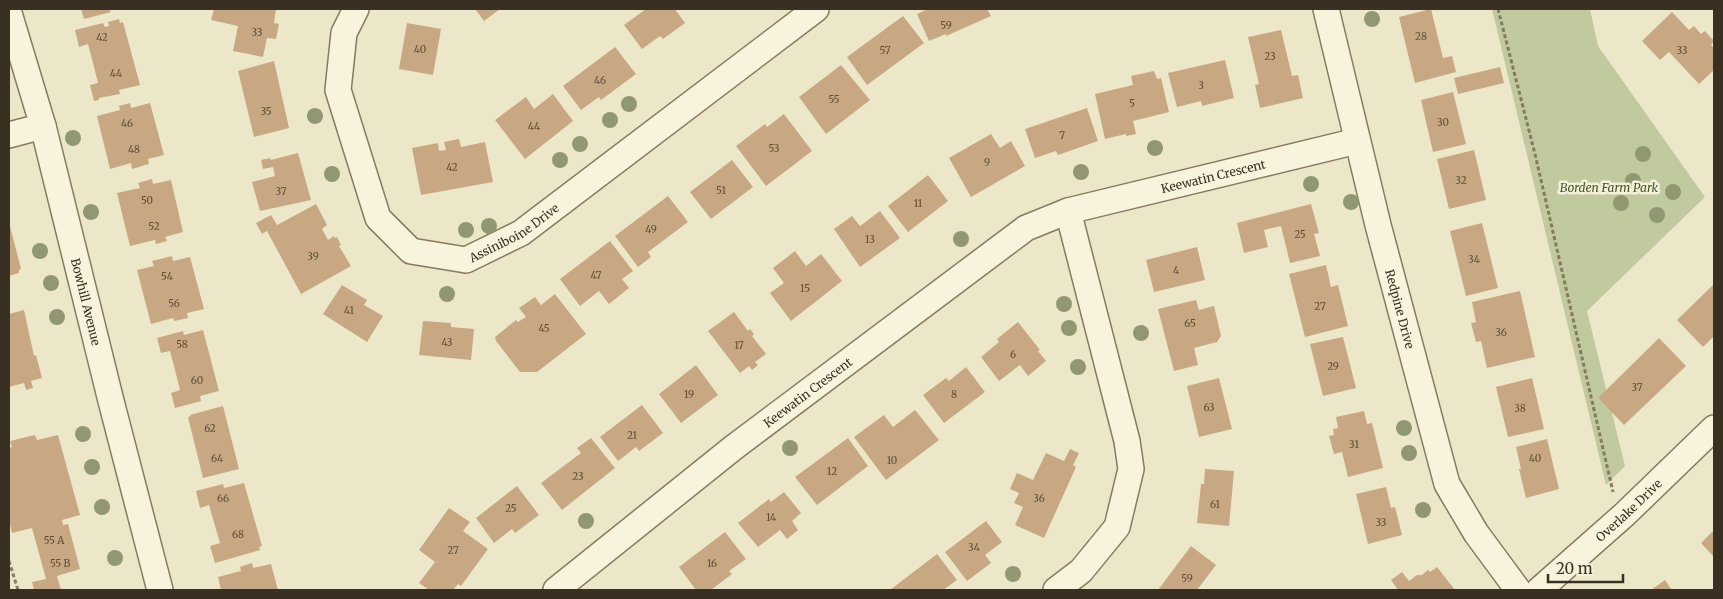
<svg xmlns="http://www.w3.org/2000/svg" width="1723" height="599" viewBox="0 0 1723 599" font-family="Merriweather,serif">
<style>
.green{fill:#c0ca9e}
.building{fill:#c8a882}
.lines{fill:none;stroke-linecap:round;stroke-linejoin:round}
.minor-casing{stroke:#887a5f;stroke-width:28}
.path{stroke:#887a5f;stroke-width:3;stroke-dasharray:4 2.5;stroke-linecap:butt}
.minor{stroke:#f7f3dd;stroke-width:25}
.tree{fill:#909771}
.labels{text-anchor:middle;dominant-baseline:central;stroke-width:5;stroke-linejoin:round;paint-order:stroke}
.number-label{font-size:10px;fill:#5e4e3a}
.street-label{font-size:12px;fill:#3a3022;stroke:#f4f0d9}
.park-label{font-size:12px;font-style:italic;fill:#445529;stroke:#f4f0d9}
</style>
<rect width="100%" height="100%" fill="#ede7ca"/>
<path class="green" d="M1492,9H1590L1598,46L1705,197L1587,311L1625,466L1606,485Z"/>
<path class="building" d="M81,9H109L111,12L84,19Z
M214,9H276L274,23L279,24L276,39L267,38L263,57L233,51L238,26L211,20Z
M475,9H500L484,21Z
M646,9H675L685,23L663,39L660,36L642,49L624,25Z
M928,9H987L991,16L946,36V34L929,41L917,14Z
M1431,9L1443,58L1452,56L1456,72L1415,83L1399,17Z
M1672,12L1689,30L1694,26L1701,34L1705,31L1714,41L1711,45L1714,48V70L1699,84L1669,52L1660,60L1642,41Z
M903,16L924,43L867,85L847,57Z
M119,19L120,23L123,22L140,85L119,90L120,94L99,98V100L94,101L90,85L98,83L93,63L88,44L79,47L75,30L103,23L105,27L109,26L108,22Z
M407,23L441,29L433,75L399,69Z
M1281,30L1292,76L1298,75L1303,98L1260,108L1255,85L1259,84L1248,37Z
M615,47L636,74L601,100L599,97L581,110L563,86Z
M1225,60L1234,98L1202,106L1201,101L1177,107L1168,73Z
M274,61L289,128L254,137L238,71Z
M841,65L870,100L826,134L799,97Z
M1500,67L1504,83L1458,94L1454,78Z
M1154,71L1157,79L1161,78L1169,112L1133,121L1136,134L1126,136V134L1105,139L1095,94L1133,85L1131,76Z
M1453,92L1466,144L1433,152L1421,100Z
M553,94L573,121L525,159L495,120L526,97L534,109Z
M130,103L131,108L150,103L164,155L148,159L149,164L132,169L131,163L110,169L97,116L120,110L119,106Z
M1087,108L1098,141L1058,155L1056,151L1035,158L1025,129Z
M784,114L812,151L766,186L736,146L765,124L767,127Z
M991,134L1000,148L1011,141L1025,166L971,197L949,158Z
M459,139L461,147L485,142L493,182L421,195L412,148L438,143L439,151L446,150L444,142Z
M1474,150L1486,200L1449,209L1437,159Z
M298,153L311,200L260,211L252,182L275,176L273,167L263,169L261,160L270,158L271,160Z
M732,160L753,187L711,219L690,192Z
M928,175L948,201L908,232L888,206Z
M152,179L153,184L171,180L183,232L165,237L167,241L156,244L155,240L130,246L117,193L140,188L138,183Z
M668,196L688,222L648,252L651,257L638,267L615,236Z
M316,204L327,225L322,229L328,240L334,236L335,238L337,237L341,245L339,246L351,266L301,294L267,231L262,234L256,223L271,215L277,225Z
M1311,204L1319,233L1314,234L1320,256L1290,263L1281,226L1264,230L1268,247L1244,253L1237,223Z
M880,211L900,238L860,267L834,229L852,216L860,226Z
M9,222L21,269L19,270V273L9,276Z
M1482,223L1498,288L1466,296L1450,231Z
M610,241L633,271L622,279L629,288L609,304L599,291L580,306L560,279Z
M1197,247L1205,280L1154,292L1146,260Z
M795,251L806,266L821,254L842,281L791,321L770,293L784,283L773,268Z
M172,256L173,261L190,257L204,309L187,313L188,318L174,321L173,318L151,324L137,270L154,266L152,261Z
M1326,265L1331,287L1338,285L1348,326L1305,337L1289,274Z
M1714,284V336L1703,347L1677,320Z
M342,285L367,300L364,305L383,316L367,342L323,314Z
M1520,291L1535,357L1487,368L1481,341L1476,342L1471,323L1476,322L1472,302Z
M555,294L586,334L537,372H520L496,341L495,337L516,320L518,322L526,317L519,308L535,297L541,305Z
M1196,300L1199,310L1214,306L1221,336L1217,342L1194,348L1198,365L1174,371L1158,309Z
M24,310L34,356L36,355L42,378L31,381L33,388L26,390L24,383L9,387V314Z
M734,312L748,331L750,329L754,334L752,336L766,354L755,362L758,365L752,370L749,366L740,373L708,331Z
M423,321L451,323V327L474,329L471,360L419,355Z
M1018,322L1040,350L1038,351L1046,361L1028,376L1020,365L999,381L981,357L999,342L997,339Z
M203,330L219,391L200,396L201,401L175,408L171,393L180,390L175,370L170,351L161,353L157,338L183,331L184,335Z
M1343,337L1356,388L1323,396L1310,344Z
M1659,338L1686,366L1624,425L1598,398Z
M696,365L718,395L681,423L659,394Z
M966,367L985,392L944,423L923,395L946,378L949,381Z
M1219,378L1232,429L1199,437L1187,386Z
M1532,378L1544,429L1508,437L1496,387Z
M642,405L663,433L639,451L636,447L618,461L600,437Z
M223,406L239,469L203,478L188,417L191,416L190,415Z
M915,410L939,440L886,480L854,437L884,415L893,427Z
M1364,411L1367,424L1372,423L1383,468L1348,477L1342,452L1334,454L1329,436L1334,435L1333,429L1338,428L1336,417Z
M35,435L37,440L58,435L80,515L62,520L63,525L68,524L80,569L57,576L61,590H34L32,582L46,579L32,528L12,533L9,519V448L12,447L10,441Z
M591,438L615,468L562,510L541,483L581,453L577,448Z
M848,438L868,466L817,505L795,477Z
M1547,439L1559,489L1526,498L1519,469H1521L1516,447Z
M1070,449L1079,453L1073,465L1076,467L1044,538L1015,525L1023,507L1014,503L1019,493L1010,489L1017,473L1033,480L1046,453L1064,461Z
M1205,469L1234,471L1229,526L1197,523L1201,484H1204Z
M244,483L262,546L259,547L260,550L215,563L210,546L220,543L209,505L200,508L196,491L223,484L224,488Z
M517,486L539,515L515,533L512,529L494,543L476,518Z
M1386,487L1391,508L1395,507L1402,535L1368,544L1356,494Z
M784,492L801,513L792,521L798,530L787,539L780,530L758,547L738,523L769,499L771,502Z
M449,508L470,522L463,531L488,549L461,586L458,584L453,590H429L419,583L435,562L419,550Z
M986,521L1002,542L985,555L991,563L967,581L945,552Z
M1714,530V557L1701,543Z
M725,532L746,559L729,571L732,574L711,590H696L679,567Z
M1191,546L1216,565L1197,590H1158Z
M937,554L957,580L943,590H890Z
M252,563L253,568L271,564L278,590H221L218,577L241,571L240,567Z
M1437,567L1455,590H1398L1391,580L1402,572L1409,581L1417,575H1422L1428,570L1430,572Z
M1665,580L1672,590H1651Z"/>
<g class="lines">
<defs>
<g id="minor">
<path id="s1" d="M356,9L344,33L338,90L378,218L411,251L466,260L521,233L816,9"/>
<path id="s2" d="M1326,9L1378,225L1447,484L1476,533L1518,590"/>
<path id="s3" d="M9,13L43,126L111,401L160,590"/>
<path d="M9,135L43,126"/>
<path id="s4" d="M556,590L733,448L1026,228L1068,211L1357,141"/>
<path d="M1056,590L1081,571L1117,527L1131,469L1127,441L1068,211"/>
<path id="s5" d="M1539,590L1624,515L1714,428"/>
</g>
</defs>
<use href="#minor" class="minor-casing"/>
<path class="path" d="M1498,9L1535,154L1613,492
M9,561L18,590"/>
<use href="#minor" class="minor"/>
</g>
<g class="tree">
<circle cx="1372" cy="19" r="8"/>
<circle cx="629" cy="104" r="8"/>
<circle cx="315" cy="116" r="8"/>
<circle cx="610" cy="120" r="8"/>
<circle cx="73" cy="138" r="8"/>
<circle cx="580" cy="144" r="8"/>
<circle cx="1155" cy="148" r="8"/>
<circle cx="1643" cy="154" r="8"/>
<circle cx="560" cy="160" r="8"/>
<circle cx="1081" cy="172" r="8"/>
<circle cx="332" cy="174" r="8"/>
<circle cx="1633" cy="181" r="8"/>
<circle cx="1311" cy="184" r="8"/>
<circle cx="1673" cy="192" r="8"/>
<circle cx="1351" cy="202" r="8"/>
<circle cx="1621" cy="203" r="8"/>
<circle cx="91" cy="212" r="8"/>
<circle cx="1657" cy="215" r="8"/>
<circle cx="489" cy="226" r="8"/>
<circle cx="466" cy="230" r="8"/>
<circle cx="961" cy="239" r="8"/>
<circle cx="40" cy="251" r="8"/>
<circle cx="51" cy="283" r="8"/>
<circle cx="447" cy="294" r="8"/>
<circle cx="1064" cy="304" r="8"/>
<circle cx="57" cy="317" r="8"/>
<circle cx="1069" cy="328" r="8"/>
<circle cx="1141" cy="333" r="8"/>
<circle cx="1078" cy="367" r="8"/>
<circle cx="1404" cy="428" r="8"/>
<circle cx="83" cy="434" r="8"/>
<circle cx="790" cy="448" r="8"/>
<circle cx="1409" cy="453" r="8"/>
<circle cx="92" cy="467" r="8"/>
<circle cx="102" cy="507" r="8"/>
<circle cx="1423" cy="510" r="8"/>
<circle cx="586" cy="521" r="8"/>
<circle cx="115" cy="558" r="8"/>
<circle cx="1013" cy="574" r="8"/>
</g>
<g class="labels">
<g class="number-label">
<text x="946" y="25">59</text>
<text x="257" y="32">33</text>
<text x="1421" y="36">28</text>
<text x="102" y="37">42</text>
<text x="420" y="49">40</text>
<text x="885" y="50">57</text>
<text x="1682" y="50">33</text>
<text x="1270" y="56">23</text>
<text x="116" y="73">44</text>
<text x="600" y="80">46</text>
<text x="1201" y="85">3</text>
<text x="834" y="99">55</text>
<text x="1132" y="103">5</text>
<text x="266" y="111">35</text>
<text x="1443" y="122">30</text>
<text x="127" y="123">46</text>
<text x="534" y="126">44</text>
<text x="1062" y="135">7</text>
<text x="774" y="148">53</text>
<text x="134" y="149">48</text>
<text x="987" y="162">9</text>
<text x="452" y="167">42</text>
<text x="1461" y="180">32</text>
<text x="721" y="190">51</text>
<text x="281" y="191">37</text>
<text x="147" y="200">50</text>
<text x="918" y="203">11</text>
<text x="154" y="226">52</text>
<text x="651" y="229">49</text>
<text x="1300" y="234">25</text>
<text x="870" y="239">13</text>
<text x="313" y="256">39</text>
<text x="1474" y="259">34</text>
<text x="1176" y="270">4</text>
<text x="596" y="275">47</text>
<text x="167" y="276">54</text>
<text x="805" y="288">15</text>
<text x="174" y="303">56</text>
<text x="1320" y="306">27</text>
<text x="349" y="310">41</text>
<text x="1190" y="323">65</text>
<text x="544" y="328">45</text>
<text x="1501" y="332">36</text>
<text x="447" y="342">43</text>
<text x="182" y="344">58</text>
<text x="739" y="345">17</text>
<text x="1013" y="354">6</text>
<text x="1333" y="366">29</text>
<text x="197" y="380">60</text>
<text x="1637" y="387">37</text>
<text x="689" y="394">19</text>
<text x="954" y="394">8</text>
<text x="1209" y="407">63</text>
<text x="1520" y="408">38</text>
<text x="210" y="428">62</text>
<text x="632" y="435">21</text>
<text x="1354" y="444">31</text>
<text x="217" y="458">64</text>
<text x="1535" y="458">40</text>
<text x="892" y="460">10</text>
<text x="832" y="471">12</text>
<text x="578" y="476">23</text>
<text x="223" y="498">66</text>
<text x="1039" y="498">36</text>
<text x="1215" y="504">61</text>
<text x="511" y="508">25</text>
<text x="771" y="517">14</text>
<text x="1381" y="522">33</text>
<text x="238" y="534">68</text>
<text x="54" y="540">55 A</text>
<text x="974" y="547">34</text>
<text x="453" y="550">27</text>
<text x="60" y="563">55 B</text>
<text x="712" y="563">16</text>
<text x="1187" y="578">59</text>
</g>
<g class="street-label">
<text stroke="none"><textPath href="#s4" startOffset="788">Keewatin Crescent</textPath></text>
<text stroke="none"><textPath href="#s1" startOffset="376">Assiniboine Drive</textPath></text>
<text stroke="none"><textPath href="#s3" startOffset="299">Bowhill Avenue</textPath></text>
<text stroke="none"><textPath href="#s2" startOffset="309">Redpine Drive</textPath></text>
<text stroke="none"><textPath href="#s4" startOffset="320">Keewatin Crescent</textPath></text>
<text stroke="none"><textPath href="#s5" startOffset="120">Overlake Drive</textPath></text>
</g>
<g class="park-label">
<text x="1609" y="187">Borden Farm Park</text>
</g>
</g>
<rect width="1723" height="599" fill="none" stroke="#3a3022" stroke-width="20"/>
<path d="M1548 574v8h75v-8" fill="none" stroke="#3a3022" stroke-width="2.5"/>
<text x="1556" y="574" font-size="15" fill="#3a3022" stroke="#f4f0d9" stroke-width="4" paint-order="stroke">20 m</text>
</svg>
